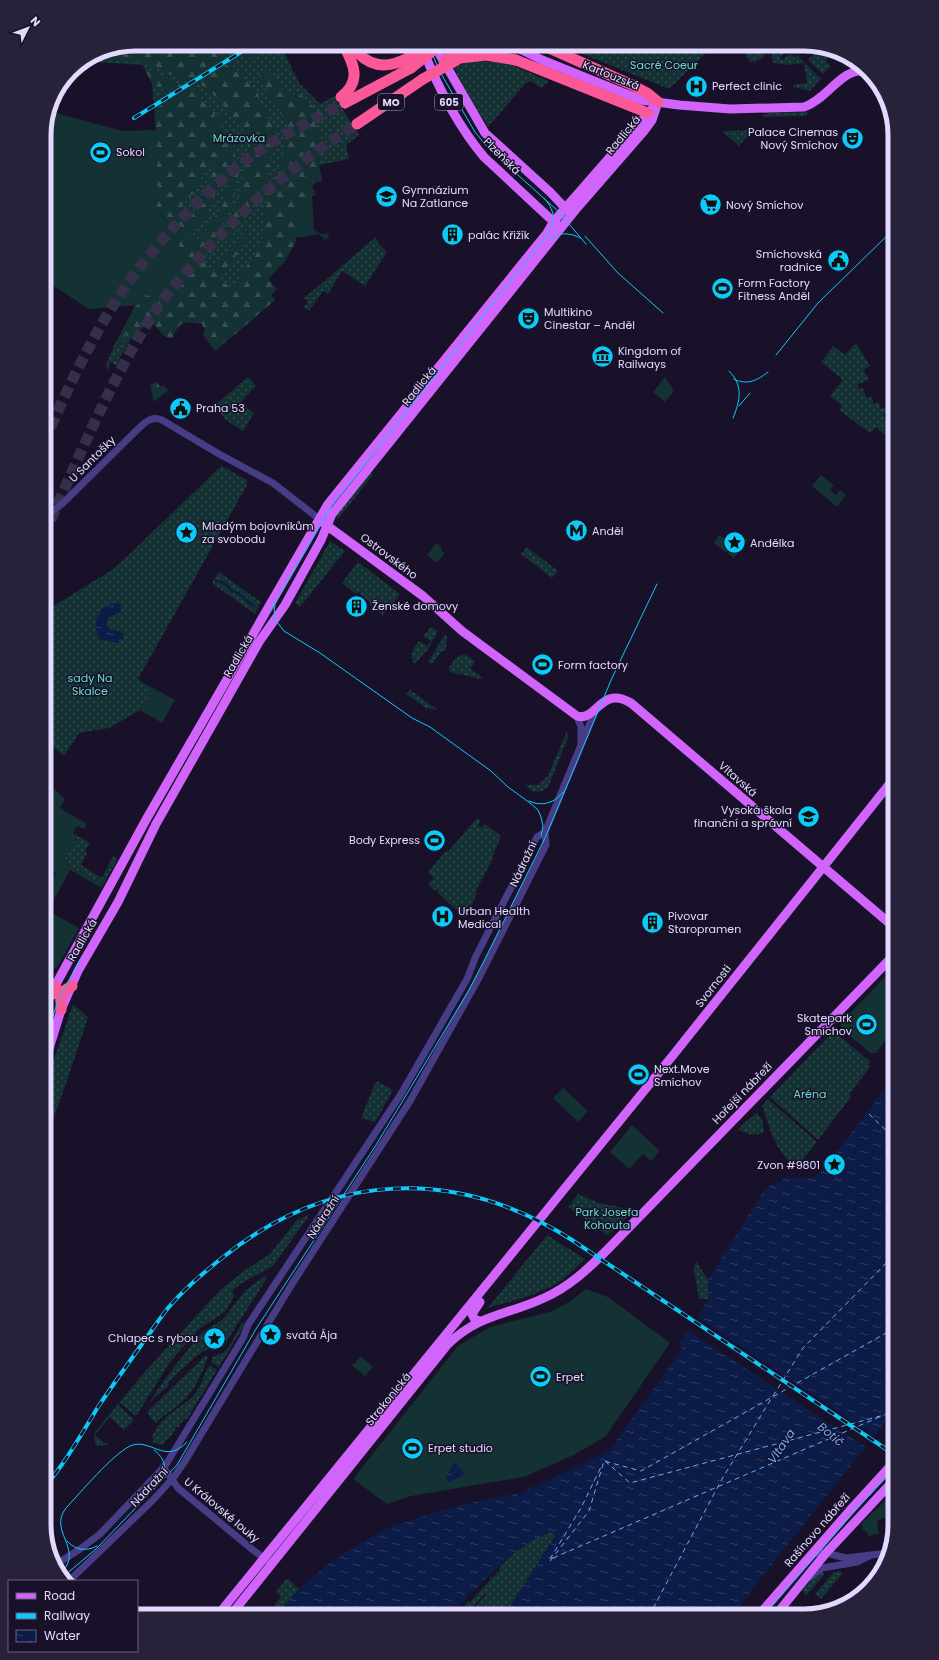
<svg xmlns="http://www.w3.org/2000/svg" width="939" height="1660" viewBox="0 0 939 1660" font-family="Poppins,sans-serif">
<style>
.grass{fill:url(#grass-dots);fill-rule:evenodd}
.forest{fill:url(#forest-firs);fill-rule:evenodd}
.garden{fill:#143133}
.water{fill:url(#water-ripples)}
.pier{fill:#181129}
.lines{fill:none;stroke-linecap:round;stroke-linejoin:round}
.stream{stroke:#0c1c47;stroke-width:2.5}
.ferry{stroke:#6babfc;stroke-width:1;stroke-dasharray:5 4;stroke-linecap:butt}
.highway-tunnel{stroke:#362f49;stroke-width:11;stroke-dasharray:11 5.5;stroke-linecap:butt}
.minor{stroke:#473d87;stroke-width:7}
.major{stroke:#d164fb;stroke-width:9}
.highway{stroke:#fb5897;stroke-width:11}
.tram{stroke:#0bcbf9;stroke-width:1}
.rail-casing{stroke:#0bcbf9;stroke-width:4}
.rail{stroke:#181129;stroke-width:2.5;stroke-dasharray:8;stroke-linecap:butt}
.highway-bridge{stroke:#fb5897;stroke-width:11}
.labels{text-anchor:middle;dominant-baseline:central;stroke-width:3;stroke-linejoin:round;paint-order:stroke}
.shield{fill:#181129;stroke:#a59ebe;stroke-width:1}
.shield-label{font-size:10px;font-weight:bold;fill:#e2dafe}
.park-label{font-size:11px;fill:#67decb;stroke:#181129}
.street-label{font-size:11px;fill:#e2dafe;stroke:#181129}
.poi-label{font-size:11px;fill:#e2dafe;stroke:#181129;text-anchor:start}
.water-label{font-size:12px;font-style:italic;fill:#6babfc;stroke:#181129}
.rim{fill:none;stroke:#e2dafe;stroke-width:5}
</style>
<defs>
<pattern id="grass-dots" width="8" height="8" patternUnits="userSpaceOnUse"><rect width="8" height="8" fill="#143133"/><path d="M2 2h.1M6 6h.1" fill="none" stroke="#364e52" stroke-width="1.8" stroke-linecap="round"/></pattern>
<pattern id="forest-firs" width="22" height="20" patternUnits="userSpaceOnUse"><rect width="22" height="20" fill="#143133"/><path d="M5 1l3.5 6h-7zM16 11l3.5 6h-7z" fill="#364e52"/></pattern>
<pattern id="water-ripples" width="26" height="14" patternUnits="userSpaceOnUse"><rect width="26" height="14" fill="#0c1c47"/><path d="M2 4q2-2 4 0t4 0M15 11q2-2 4 0t4 0" fill="none" stroke="#2f3c63"/></pattern>
</defs>
<rect width="100%" height="100%" fill="#181129"/>
<path class="grass" d="M135,44H280L299,83L320,104L334,96L359,135L346,145L349,159L319,165L322,181L307,183L305,204L300,211L299,224L295,243L285,261L268,279L277,289L271,295L275,300L232,337L187,262L156,130L152,83L142,65L96,62L82,63L100,51Z
M558,44H715L669,89Z
M742,44H752L765,56L755,62H750L743,51Z
M784,46L788,50L780,57L782,60L791,54L794,58L797,55L821,79L810,91L793,87V85L807,83L804,63L786,65L774,63L771,56L780,47Z
M820,47L829,56L825,60L831,66L823,74L808,60Z
M478,61L507,63L549,81L541,88L531,81L526,83L488,127L472,102L454,68L465,63Z
M809,112L806,116L765,117L762,115L772,113Z
M753,130L739,146L722,131Z
M376,237L378,243L387,252L365,286L342,271L328,294L323,291L309,311L303,307V306L307,305V299H303Z
M125,334L129,337L113,363L110,362L108,372L106,364L115,344L119,346Z
M856,343L870,366L863,370L869,379L857,385L859,389L862,387L867,398L871,397L874,404L878,402L881,409L888,406L886,401L890,399L895,409L883,414L887,422L891,420L895,427V444L876,427L870,433L839,410L842,406L830,396L843,380L821,362L833,346L845,355Z
M248,377L256,386L240,403L254,413L243,431L226,420L214,406Z
M222,466L247,480V485L138,679L146,685L153,688L140,710L109,728L79,733L64,756L44,739V612L115,568L219,468ZM114,603L116,614C106,615 103,623 110,630L119,631L123,634L97,633L102,609Z
M368,471L373,475L338,519L333,514Z
M330,541L345,551L300,607L295,603Z
M527,547L558,571L552,578L521,554Z
M358,562L400,594L383,615L369,604L370,602L358,592L356,594L342,583Z
M219,572L261,602L255,614L212,583Z
M431,627L438,631L428,649L415,664C408,655 413,648 419,641L428,646L431,641L423,636Z
M445,634L447,636L446,650L441,652L432,664L429,661Z
M462,655H466L475,661L470,669L482,677L481,679L450,672L449,668L456,658Z
M410,690L438,710L426,708L406,694Z
M567,731L568,737L549,785L546,789L539,792L532,791L525,785H538L548,776Z
M477,818L481,821L478,825L482,828L485,824L501,836L492,858L493,859L475,892L477,893L465,918L437,892L438,890L437,889L435,891L428,884L434,878L428,872L446,851L448,852Z
M78,836L90,843L85,851L87,853L81,865L102,878L113,856L118,859L103,885L63,862Z
M73,1004L88,1017C77,1052 65,1086 53,1120C50,1131 49,1148 44,1156V1089Z
M831,1034H837L867,1059H869L870,1067L850,1093V1098L818,1140L770,1097Z
M376,1081L393,1090L375,1122L361,1118Z
M768,1099L817,1142L798,1166C776,1157 769,1125 762,1106Z
M757,1113L762,1119L764,1132C755,1137 747,1134 738,1130L744,1123Z
M578,1194L599,1203L633,1210L618,1227L607,1235L568,1207Z
M310,1214L273,1266L240,1284L232,1291L234,1296L227,1309L222,1314L199,1329L170,1362L136,1416L120,1403L118,1405L134,1420L124,1430L110,1417L95,1435L105,1443H107L108,1445L96,1446L94,1436L95,1432L142,1375L221,1289L248,1268L270,1254L297,1220Z
M547,1235L585,1259C577,1266 570,1274 562,1280C540,1295 512,1301 488,1308Z
M696,1261L708,1280V1299H699L694,1269Z
M265,1276L267,1278L223,1347C218,1350 214,1348 208,1349C197,1353 176,1375 168,1383L169,1385L149,1403L167,1376L202,1332L222,1320L246,1290Z
M242,1323L245,1324L219,1367L211,1362C213,1353 220,1356 225,1351C230,1347 238,1330 242,1323Z
M206,1355L208,1357C201,1375 195,1390 181,1403C172,1411 163,1415 156,1423L148,1414V1411Z
M210,1365L217,1370L187,1419L185,1418L178,1427H176L173,1434L162,1445L152,1442L154,1439L151,1438C155,1431 159,1423 165,1418C176,1408 189,1403 198,1390C202,1383 205,1370 210,1365Z
M552,1532L555,1536L504,1616H481L477,1612L475,1616H468L486,1594L485,1593L467,1615L462,1609L468,1601L470,1602L491,1579L490,1577H493L500,1570L499,1568C514,1553 531,1537 552,1532Z
M823,1571L824,1575L806,1596L802,1590L813,1577Z
M840,1571L843,1573L821,1599L815,1594L834,1572Z
M287,1578L299,1589L275,1616H266L281,1597L276,1592Z"/>
<path class="forest" d="M135,44H215L225,59L187,82L166,72L144,63L88,59L100,51Z
M235,44H249L257,53L250,58L265,75L271,69L273,76L279,73L277,80L283,91H289L292,97L296,90L317,110L322,118L316,126L321,137L326,142L322,146L323,149L319,165L322,181L307,183L305,204L300,211L299,224L295,243L285,261L268,279L277,289L271,295L275,300L215,351L203,335L205,330L202,324C182,321 180,321 172,339L164,336L151,321L132,337L116,365L113,363L129,337L125,335L120,345L115,344L135,306L137,305L141,293L187,262L165,220L153,201L157,202L156,130L155,109L187,88L194,90L199,94L201,98L209,105L210,111L215,110L216,113L214,116L216,117L219,114L224,119L222,125L225,128L227,137L225,136V140L234,144C236,153 236,160 229,166L230,168L228,171H224L207,214L188,234L195,242C218,217 223,206 232,173L231,172L238,162H239C238,197 224,231 202,259L212,272L249,226L251,227V231L220,281L233,288L261,243L264,210L282,157L286,138L291,132L287,130H289L287,120L282,116L273,101L260,79V74L244,53L246,52L244,49L242,50L241,47L236,46ZM212,159L215,161C210,180 204,198 192,214L182,207L195,190Z
M228,64L242,73L246,80L258,93V104L260,106L264,105C268,113 268,120 274,125L275,124L277,134L271,141L273,145L270,150L272,153L267,163L270,166L262,192L255,198V200L252,202V208L248,212L249,214L228,242L224,241L222,237L230,222L237,201L248,149L247,139L242,126H240L217,98L198,82Z
M144,68L162,75L183,86L169,94L152,83Z
M157,382L160,387L164,386L168,390L154,402L150,385Z"/>
<path class="garden" d="M48,111L123,131L156,130L158,202L153,201L165,220L187,262L172,305L141,293L137,305L89,309L44,280V129Z
M316,182L311,188H313L316,195L312,196L314,230L321,234L328,233L329,236L326,240L318,234L296,238L300,211L305,204L307,183Z
M665,377L674,391L665,402L653,392Z
M821,475L834,485L830,490L836,495L840,490L846,495L837,507L812,486Z
M736,532L748,540L734,558L714,543L719,535L729,541Z
M436,543L442,548L441,550L445,553L438,562L436,561L435,562L427,555Z
M153,688L175,700L162,723L140,710Z
M46,781L65,799L60,808L87,824L84,829L77,826L73,833L78,836L63,862L103,885L102,888L70,870L48,911L79,928L58,966L52,970H46L44,956V895L56,873L44,874V783Z
M895,966V1028L876,1053H870L842,1029L841,1023Z
M563,1088L588,1111L578,1122L553,1098Z
M632,1125L660,1151L651,1161L643,1154L629,1169L610,1152Z
M586,1289L608,1297L670,1343L606,1436L574,1455L524,1477L411,1496L387,1504L353,1479L458,1346L490,1327L550,1312L569,1302Z
M360,1356L373,1367L365,1376L351,1365L355,1363Z
M888,1498H891L895,1501V1518L890,1519L886,1517L877,1521L879,1534L868,1536L867,1532L862,1529L863,1527L861,1524Z"/>
<path class="water" d="M114,603H119L121,606V612C114,616 96,617 110,630L119,631L123,634V640L118,643L100,639C94,632 95,616 102,609C105,606 110,605 114,603Z
M895,1076V1411L777,1558L732,1616H504L555,1536L552,1532C519,1540 474,1591 449,1616H275L299,1589L338,1556L389,1527L456,1506L520,1493L609,1451L682,1349L679,1343L702,1310L708,1299V1280L765,1189L786,1177L811,1178L820,1173Z
M455,1462L464,1473L462,1476L449,1482L447,1481L446,1476Z"/>
<path class="pier" d="M838,1153L845,1158L832,1177L825,1172Z
M695,1316L876,1437L867,1448L686,1329Z"/>
<g class="lines">
<path class="stream" d="M216,581C227,582 225,585 232,591C235,593 238,592 241,595C245,599 249,603 254,606"/>
<path class="ferry" d="M869,1114L895,1139
M773,1396L803,1348L895,1254
M605,1461L630,1483L888,1414
M553,1558L884,1415
M550,1559L581,1508L602,1465
M550,1561L589,1511L604,1461L641,1471L895,1328
M649,1616L722,1479L771,1399"/>
<path class="highway-tunnel" d="M44,442C66,392 89,342 119,296C151,248 199,196 245,161C275,138 311,121 345,103
M44,535C78,459 110,381 155,311C167,293 182,276 197,260C234,219 275,181 320,149C332,140 345,132 357,124"/>
<path class="minor" d="M44,518L63,503L140,427C147,421 152,416 162,420L219,454L273,483L318,518
M577,716L581,727V743
M163,1467L178,1488L253,1550L267,1560
M812,1553H826L846,1558L887,1553
M55,1565L80,1549L100,1534L165,1466L223,1371L243,1338L248,1325L401,1094L467,979L476,956L537,837L545,832
M810,1577L822,1568L857,1562L869,1556
M69,1581L154,1499L174,1477L185,1461L292,1284L410,1101L480,976L546,845L545,832L596,709"/>
<path class="major" d="M437,44L440,55L485,133L550,192L569,212
M510,44L542,60L641,100L679,105L730,109L804,107C828,99 841,68 865,71
M423,50C438,87 458,126 484,157L557,225
M322,522L423,596L462,631L577,716C597,722 600,685 631,703L895,928
M44,1009L55,986L147,818L328,504L547,233L554,221L652,109
M44,1065L61,1010L78,971L118,902L156,824L259,642L285,605L321,540L332,514L577,208L644,131L652,120L658,102
M480,1321L475,1320L472,1314L480,1302
M217,1616L674,1054L895,777
M230,1616L448,1344C479,1314 508,1315 544,1298C569,1287 588,1269 607,1250L895,954
M758,1616L853,1507L895,1461
M775,1616L826,1553L895,1479"/>
<path class="highway" d="M540,44L632,85L647,93L658,102
M516,60L648,113
M341,97C362,81 354,64 343,44
M345,103L411,68
M357,124L423,79
M44,978C58,988 62,992 61,1010
M44,995L62,992L72,986"/>
<path class="tram" d="M428,44L440,72L475,132L489,149L558,211L586,244
M585,236L618,273L663,313
M549,241C558,232 569,232 580,238
M776,355L818,303L895,228
M729,371C744,386 740,401 733,418
M734,379C747,386 758,380 768,372
M739,406L750,393
M275,605L274,611L276,621L284,631L320,653L412,718L430,727L491,771L508,787L530,803L538,810L541,817L543,826L541,836
M270,611L331,506L548,234C557,221 554,209 544,198
M529,801C542,807 555,803 563,792
M44,1042L59,998L81,958
M154,1450C165,1458 168,1470 161,1481
M67,1541C75,1550 86,1552 97,1546
M63,1571C83,1548 48,1531 66,1508C81,1492 112,1455 130,1446C151,1437 165,1466 187,1442
M64,1576L96,1549L177,1465L256,1329L376,1145L405,1097L469,990L487,955L545,838L612,678L657,584
M763,1616L851,1515L895,1468"/>
<defs>
<path id="rail" d="M134,118L241,52
M44,1488C65,1463 81,1435 98,1407C112,1386 127,1365 142,1344C151,1332 159,1319 168,1308C184,1289 203,1273 222,1258C330,1171 456,1166 572,1240L895,1455"/>
</defs>
<use href="#rail" class="rail-casing"/>
<use href="#rail" class="rail"/>
<path class="highway-bridge" d="M358,53C381,77 408,60 430,44
M444,62L463,44
M411,68L441,44
M423,79L460,58L486,55L516,60"/>
</g>
<defs>
<symbol id="hospital-disc" viewBox="-11 -11 22 22"><circle r="9.5" fill="#0bcbf9" stroke="#181129"/><path d="M-5-5h3v3.5h4V-5h3V5h-3V1.5h-4V5h-3Z" fill="#111"/></symbol>
<symbol id="theatre-disc" viewBox="-11 -11 22 22"><circle r="9.5" fill="#0bcbf9" stroke="#181129"/><path d="M-5-5.5Q0-4 5-5.5V0Q5 5 0 6Q-5 5-5 0ZM-3.3-2.5H-1v1.5H-3.3ZM1-2.5H3.3v1.5H1ZM-2.8 1Q0 5.5 2.8 1Z" fill="#111"/></symbol>
<symbol id="stadium-disc" viewBox="-11 -11 22 22"><circle r="9.5" fill="#0bcbf9" stroke="#181129"/><path d="M0-5a6.5 5 0 1 0 0 10a6.5 5 0 1 0 0-10ZM-3.5-1.8h7v3.6h-7Z" fill="#111"/></symbol>
<symbol id="school-disc" viewBox="-11 -11 22 22"><circle r="9.5" fill="#0bcbf9" stroke="#181129"/><path d="M0-5L7-2L0 1L-7-2ZM-4 1L0 2.5L4 1V4Q0 6-4 4Z" fill="#111"/></symbol>
<symbol id="supermarket-disc" viewBox="-11 -11 22 22"><circle r="9.5" fill="#0bcbf9" stroke="#181129"/><path d="M-6-5.5h2.5l.6 2H6L4.5 2H-2.5L-4.4-4H-6ZM-1.5 3.2a1.3 1.3 0 1 0 .1 0ZM3 3.2a1.3 1.3 0 1 0 .1 0Z" fill="#111"/></symbol>
<symbol id="building-disc" viewBox="-11 -11 22 22"><circle r="9.5" fill="#0bcbf9" stroke="#181129"/><path d="M-4-6H4V6H1V3H-1V6H-4ZM-2.5-4.3h1.7v1.8h-1.7ZM.8-4.3h1.7v1.8H.8ZM-2.5-1h1.7V.8h-1.7ZM.8-1h1.7V.8H.8Z" fill="#111"/></symbol>
<symbol id="civic-disc" viewBox="-11 -11 22 22"><circle r="9.5" fill="#0bcbf9" stroke="#181129"/><path d="M-.6-6.5H3V-4.5H.6V-3L4-1V1h2V6H-6V1h2V-1L-.6-3ZM-1.2 2.5V6h2.4V2.5Z" fill="#111"/></symbol>
<symbol id="museum-disc" viewBox="-11 -11 22 22"><circle r="9.5" fill="#0bcbf9" stroke="#181129"/><path d="M0-6L6-3V-2H-6V-3ZM-5-1h2V3h-2ZM-1-1h2V3h-2ZM3-1h2V3H3ZM-6 4H6V6H-6Z" fill="#111"/></symbol>
<symbol id="metro-disc" viewBox="-11 -11 22 22"><circle r="9.5" fill="#0bcbf9" stroke="#181129"/><path d="M-5.5 5V-5H-3L0 0L3-5H5.5V5H3V-.5L0 4L-3-.5V5Z" fill="#111"/></symbol>
<symbol id="sight-disc" viewBox="-11 -11 22 22"><circle r="9.5" fill="#0bcbf9" stroke="#181129"/><path d="M0-6L1.8-2.2L6-1.7L2.9 1.2L3.7 5.4L0 3.3L-3.7 5.4L-2.9 1.2L-6-1.7L-1.8-2.2Z" fill="#111"/></symbol>
<symbol id="university-disc" viewBox="-11 -11 22 22"><circle r="9.5" fill="#0bcbf9" stroke="#181129"/><path d="M0-5L7-2L0 1L-7-2ZM-4 1L0 2.5L4 1V4Q0 6-4 4Z" fill="#111"/></symbol>
</defs>
<g fill-rule="evenodd">
<use href="#hospital-disc" x="684" y="74" width="25" height="25"/>
<use href="#theatre-disc" x="840" y="126" width="25" height="25"/>
<use href="#stadium-disc" x="88" y="140" width="25" height="25"/>
<use href="#school-disc" x="374" y="184" width="25" height="25"/>
<use href="#supermarket-disc" x="698" y="192" width="25" height="25"/>
<use href="#building-disc" x="440" y="222" width="25" height="25"/>
<use href="#civic-disc" x="826" y="248" width="25" height="25"/>
<use href="#stadium-disc" x="710" y="276" width="25" height="25"/>
<use href="#theatre-disc" x="516" y="306" width="25" height="25"/>
<use href="#museum-disc" x="590" y="344" width="25" height="25"/>
<use href="#civic-disc" x="168" y="396" width="25" height="25"/>
<use href="#metro-disc" x="564" y="518" width="25" height="25"/>
<use href="#sight-disc" x="174" y="520" width="25" height="25"/>
<use href="#sight-disc" x="722" y="530" width="25" height="25"/>
<use href="#building-disc" x="344" y="594" width="25" height="25"/>
<use href="#stadium-disc" x="530" y="652" width="25" height="25"/>
<use href="#university-disc" x="796" y="804" width="25" height="25"/>
<use href="#stadium-disc" x="422" y="828" width="25" height="25"/>
<use href="#hospital-disc" x="430" y="904" width="25" height="25"/>
<use href="#building-disc" x="640" y="910" width="25" height="25"/>
<use href="#stadium-disc" x="854" y="1012" width="25" height="25"/>
<use href="#stadium-disc" x="626" y="1062" width="25" height="25"/>
<use href="#sight-disc" x="822" y="1152" width="25" height="25"/>
<use href="#sight-disc" x="258" y="1322" width="25" height="25"/>
<use href="#sight-disc" x="202" y="1326" width="25" height="25"/>
<use href="#stadium-disc" x="528" y="1364" width="25" height="25"/>
<use href="#stadium-disc" x="400" y="1436" width="25" height="25"/>
</g>
<g class="labels">
<g class="shield">
<rect x="378" y="94" width="26" height="16" rx="3"/>
<rect x="435" y="94" width="28" height="16" rx="3"/>
</g>
<g class="shield-label">
<text x="391" y="102">MO</text>
<text x="449" y="102">605</text>
</g>
<g class="park-label">
<text x="664" y="65">Sacré Coeur</text>
<text x="239" y="138">Mrázovka</text>
<text x="90" y="678">sady Na<tspan x="90" dy="13">Skalce</tspan></text>
<text x="810" y="1094">Aréna</text>
<text x="607" y="1212">Park Josefa<tspan x="607" dy="13">Kohouta</tspan></text>
</g>
<g class="street-label">
<text transform="translate(611 75) rotate(22)">Kartouzská</text>
<text transform="translate(623 135) rotate(-50)">Radlická</text>
<text transform="translate(502 156) rotate(45)">Plzeňská</text>
<text transform="translate(419 386) rotate(-51)">Radlická</text>
<text transform="translate(92 459) rotate(-45)">U Santošky</text>
<text transform="translate(389 556) rotate(37)">Ostrovského</text>
<text transform="translate(238 656) rotate(-60)">Radlická</text>
<text transform="translate(738 779) rotate(41)">Vltavská</text>
<text transform="translate(523 864) rotate(-65)">Nádražní</text>
<text transform="translate(82 940) rotate(-60)">Radlická</text>
<text transform="translate(713 986) rotate(-52)">Svornosti</text>
<text transform="translate(742 1093) rotate(-46)">Hořejší nábřeží</text>
<text transform="translate(323 1217) rotate(-57)">Nádražní</text>
<text transform="translate(388 1399) rotate(-51)">Strakonická</text>
<text transform="translate(149 1487) rotate(-47)">Nádražní</text>
<text transform="translate(222 1510) rotate(40)">U Královské louky</text>
<text transform="translate(817 1530) rotate(-49)">Rašínovo nábřeží</text>
</g>
<g class="poi-label">
<text x="712" y="86">Perfect clinic</text>
<text x="838" y="132" text-anchor="end">Palace Cinemas<tspan x="838" dy="13">Nový Smíchov</tspan></text>
<text x="116" y="152">Sokol</text>
<text x="402" y="190">Gymnázium<tspan x="402" dy="13">Na Zatlance</tspan></text>
<text x="726" y="205">Nový Smíchov</text>
<text x="468" y="235">palác Křižík</text>
<text x="822" y="254" text-anchor="end">Smíchovská<tspan x="822" dy="13">radnice</tspan></text>
<text x="738" y="283">Form Factory<tspan x="738" dy="13">Fitness Anděl</tspan></text>
<text x="544" y="312">Multikino<tspan x="544" dy="13">Cinestar – Anděl</tspan></text>
<text x="618" y="351">Kingdom of<tspan x="618" dy="13">Railways</tspan></text>
<text x="196" y="408">Praha 53</text>
<text x="202" y="526">Mladým bojovníkům<tspan x="202" dy="13">za svobodu</tspan></text>
<text x="592" y="531">Anděl</text>
<text x="750" y="543">Andělka</text>
<text x="372" y="606">Ženské domovy</text>
<text x="558" y="665">Form factory</text>
<text x="792" y="810" text-anchor="end">Vysoká škola<tspan x="792" dy="13">finanční a správní</tspan></text>
<text x="420" y="840" text-anchor="end">Body Express</text>
<text x="458" y="911">Urban Health<tspan x="458" dy="13">Medical</tspan></text>
<text x="668" y="916">Pivovar<tspan x="668" dy="13">Staropramen</tspan></text>
<text x="852" y="1018" text-anchor="end">Skatepark<tspan x="852" dy="13">Smíchov</tspan></text>
<text x="654" y="1069">Next.Move<tspan x="654" dy="13">Smíchov</tspan></text>
<text x="820" y="1165" text-anchor="end">Zvon #9801</text>
<text x="286" y="1335">svatá Ája</text>
<text x="198" y="1338" text-anchor="end">Chlapec s rybou</text>
<text x="556" y="1377">Erpet</text>
<text x="428" y="1448">Erpet studio</text>
</g>
<g class="water-label">
<text transform="translate(831 1434) rotate(40)">Botič</text>
<text transform="translate(781 1446) rotate(-56)">Vltava</text>
</g>
</g>
<path d="M0 0H939V1660H0ZM135 51H804A84 84 0 0 1 888 135V1525A84 84 0 0 1 804 1609H135A84 84 0 0 1 51 1525V135A84 84 0 0 1 135 51Z" fill="#28213a" fill-rule="evenodd"/>
<path class="rim" d="M135 51H804A84 84 0 0 1 888 135V1525A84 84 0 0 1 804 1609H135A84 84 0 0 1 51 1525V135A84 84 0 0 1 135 51Z"/>
<rect x="8" y="1580" width="130" height="72" fill="#181129" stroke="#69617e"/>
<rect x="16" y="1593" width="20" height="6" fill="#d164fb" stroke="#69617e"/>
<text x="44" y="1600" font-size="12" fill="#e2dafe">Road</text>
<rect x="16" y="1613" width="20" height="6" fill="#0bcbf9" stroke="#69617e"/>
<text x="44" y="1620" font-size="12" fill="#e2dafe">Railway</text>
<rect x="16" y="1630" width="20" height="12" fill="url(#water-ripples)" stroke="#69617e"/>
<text x="44" y="1640" font-size="12" fill="#e2dafe">Water</text>
<g transform="translate(28 28) rotate(48)" stroke="#181129" stroke-width="3" paint-order="stroke">
<path d="M0-3L7 15L0 10L-7 15Z" fill="#e2dafe"/>
<text y="-6" font-size="11" font-weight="bold" text-anchor="middle" fill="#e2dafe">N</text>
</g>
</svg>
